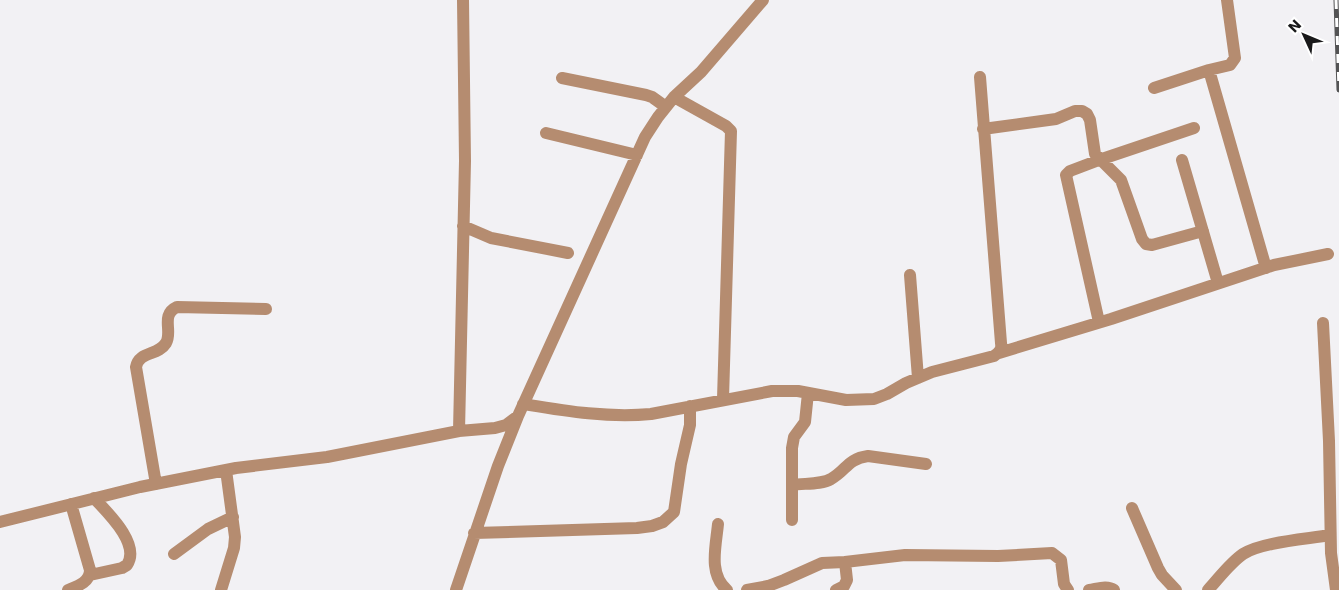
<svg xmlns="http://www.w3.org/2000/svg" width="1339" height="590" viewBox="0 0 1339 590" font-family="'DejaVu Sans',sans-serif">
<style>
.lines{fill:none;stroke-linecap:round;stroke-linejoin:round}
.minor{stroke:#b58c70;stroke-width:12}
.rail-casing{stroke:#535354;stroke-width:5}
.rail{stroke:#fff;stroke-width:3;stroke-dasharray:9;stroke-linecap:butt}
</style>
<rect width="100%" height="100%" fill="#f2f1f4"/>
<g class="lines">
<path class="minor" d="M1209,70L1230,65L1235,58L1227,0
M562,78L646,95L652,97L666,107
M1154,88L1209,70L1266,268
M674,97L726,126L731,131L723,399
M983,129L1056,119L1075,111H1082L1087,114L1090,120L1095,154L1121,180L1142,239L1146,244L1152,245L1203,231
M546,133L637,155
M1182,160L1218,283
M463,226L491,238L568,253
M910,275L918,378
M1099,322L1066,175L1070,171L1099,160L1194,128
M1323,323L1329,441L1331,553L1336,590
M999,353L1111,319L1274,265L1328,254
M523,404C566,411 607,418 651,414L772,391H798L846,400L874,399L887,394L906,383L932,372L994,356C1000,352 1002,349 1001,343L980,77
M459,431L465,161L463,0
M156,484L136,367C139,351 158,356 166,343C173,331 160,315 177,307L266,309
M792,485C804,483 821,485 831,479C847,470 847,459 868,456L926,464
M1132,508L1158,568L1162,575L1176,590
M792,520V448L794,437L805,422L808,393
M0,522L140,487L236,468L327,457L459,431L495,428L506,425L518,416L645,137L658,117L674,97L701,72L763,0
M718,524C716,546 708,574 727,590
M474,533L637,528L652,526L663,522L674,512L681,464L690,425V406
M174,554L208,529L233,517
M90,575L122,568L127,565C141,544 107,512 94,498
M68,590C78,586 90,582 90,570L71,504
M221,590L234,548L235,537L226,470
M456,590L498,466L518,416
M747,590L768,586L784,580L822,563L845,562
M836,590L844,586L847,580L845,562L905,555L998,556L1052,553L1061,560L1064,584L1068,590
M1089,590C1097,589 1107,585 1114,590
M1208,590C1219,578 1230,563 1243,554C1261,542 1308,539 1330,535"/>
<defs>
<path id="rail" d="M1336,0L1339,90"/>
</defs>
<use href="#rail" class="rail-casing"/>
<use href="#rail" class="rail"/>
</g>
<g transform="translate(1304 35) rotate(314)" stroke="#ffffff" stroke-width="4" paint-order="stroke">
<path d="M0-4L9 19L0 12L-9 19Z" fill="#19191a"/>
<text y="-8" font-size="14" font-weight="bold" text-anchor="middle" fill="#19191a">N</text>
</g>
</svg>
